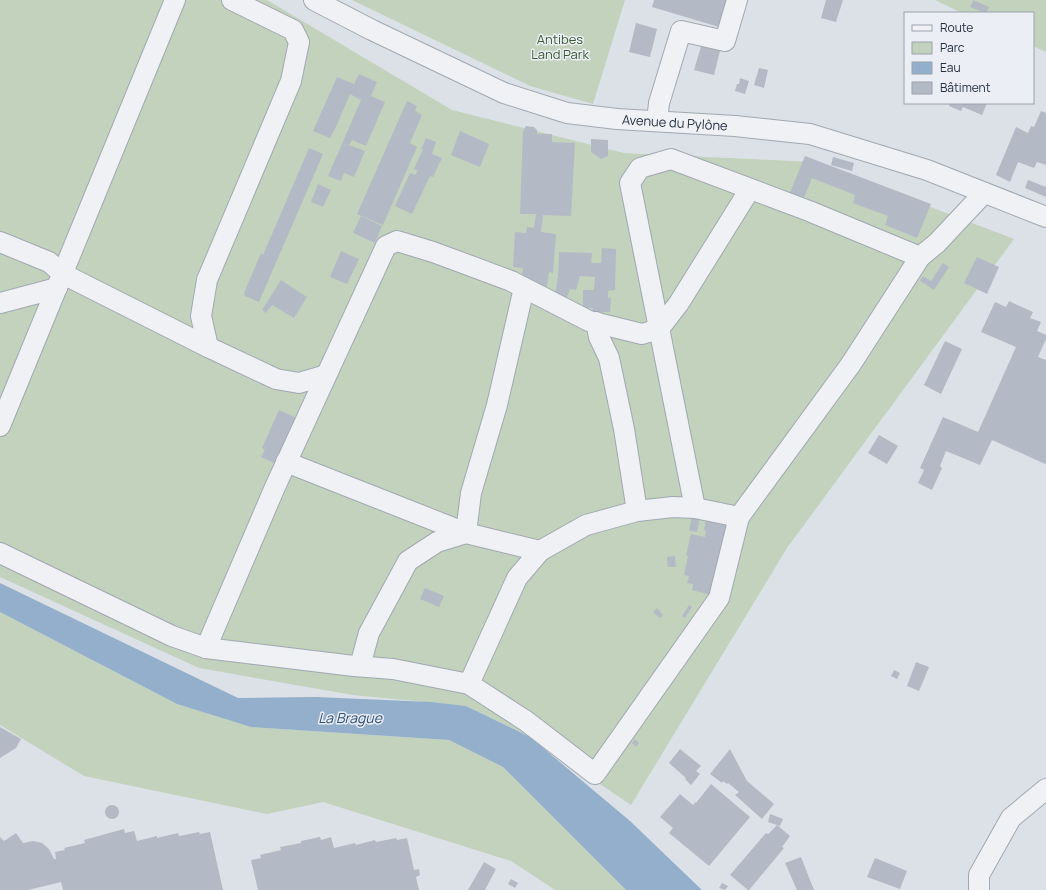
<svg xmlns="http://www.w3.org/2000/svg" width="1046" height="890" viewBox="0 0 1046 890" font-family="Manrope,sans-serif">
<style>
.green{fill:#c2d2bc}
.water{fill:#93afcb}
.building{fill:#b3bac5}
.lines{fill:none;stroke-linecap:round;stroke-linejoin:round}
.minor-casing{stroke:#a1a8b1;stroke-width:22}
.minor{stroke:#eff1f5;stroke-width:20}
.labels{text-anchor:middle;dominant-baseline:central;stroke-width:3;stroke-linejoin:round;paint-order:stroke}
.park-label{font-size:13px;fill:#395b31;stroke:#ebeff5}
.street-label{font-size:13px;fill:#252e3f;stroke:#ebeff5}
.water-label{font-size:14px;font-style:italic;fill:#2c4e75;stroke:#ebeff5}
</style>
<rect width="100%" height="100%" fill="#dce1e7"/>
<path class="green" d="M0,0H267L452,110L624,153L813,162L1014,239L787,548L631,805L530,737L466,706L353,695L199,668L0,577Z
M352,0H625L593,104L530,86Z
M935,0H1046V52L1033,46V13H962Z
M0,612L177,704L251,727L449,740L503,767L626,890H555L511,861L323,802L267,814L84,776L0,725Z"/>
<path class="water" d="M0,583L238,698L316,697L431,702L466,706L530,737L630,821L702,890H626L503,767L449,740L251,727L177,704L0,612Z"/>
<path class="building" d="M654,0H726L719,27L652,7Z
M826,0H843L836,22L821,18Z
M973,0L989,7L986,13L970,7Z
M636,23L657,29L650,57L629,52Z
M702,43L721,47L714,75L694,70Z
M759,68L768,70L764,88L754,85Z
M359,74L377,82L371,96L385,102L366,146L352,140L349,145L365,151L354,177L344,173L341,181L328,176L361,100L350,94L336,127L330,138L313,131L337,77L354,84Z
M740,78L749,81L745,94L735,91L737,84H739Z
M407,101L417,106L415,111L422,115L410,143L417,147L383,225L357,214Z
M950,103H987L982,115L963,107L961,111L949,106Z
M1041,111L1046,113V165L1037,162L1034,168L1018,162L1010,182L996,175L1016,127L1028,133L1031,126L1034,127Z
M526,126L534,127L537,130V134H552V142L575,143L571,216L543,215L541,232L556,234L553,273L549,272L547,287L522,277L523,268L513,267L515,232L526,233L527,227L534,228L536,214H520L523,131Z
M460,131L489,144L480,167L451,155Z
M426,138L436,142L432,154L442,158L433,177L430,176L412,214L395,206L410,173L415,175L418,171L414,169L423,149H421Z
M591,139L608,140V156L601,159L591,152Z
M309,148L323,154L259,302L245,296L244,293L261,253L263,255Z
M805,156L931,204L917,238L885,225L888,216L853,203L855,195L812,178L797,215L789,195Z
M833,157L854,163L852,171L831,165Z
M1028,180L1046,187V197L1025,188Z
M318,184L331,190L323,207L311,202Z
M361,216L382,226L375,243L353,233Z
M602,248L616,249L615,290L608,291V298L611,297L610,312H592L593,308H583V290H594L595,277L580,276L576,290L570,289L567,297L555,294L558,276L559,252L592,253L591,263H601Z
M341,251L359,259L347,284L330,277Z
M977,257L999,267L987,294L964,283Z
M943,263L949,267L934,290L920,281L923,276L931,281Z
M281,280L307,297L294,318L272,305L266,313L262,310Z
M1009,301L1033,312L1030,318L1041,322L1037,331L1046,335V339L1038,357L1046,360V463L1045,464L992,440L980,465L946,451L940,466L942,468L932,490L918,483L924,470L920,468L943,417L978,432L1016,347L981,332L995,302L1006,307Z
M945,341L962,349L941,394L924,385Z
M279,410L301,420L281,466L261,457L265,450L262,448Z
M879,435L898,446L887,464L868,453Z
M692,516L700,517L697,532L689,531Z
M706,519L733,526L714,596L692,590L693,584L687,583L689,576L684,575L688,556L686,555L691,534L705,537L706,531L704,530Z
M675,556L676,567H668L667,557Z
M425,588L444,596L439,607L420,599Z
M689,605L692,607L685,618L682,616Z
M657,608L663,615L660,618L653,612Z
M916,662L929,667L919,691L907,686Z
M894,670L900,673L897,679L891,676Z
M0,727L21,739L16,748L0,758Z
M635,739L639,743L636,747L632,743Z
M680,749L701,766L696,771L700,774L691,785L685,779L686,778L669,763Z
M730,749L747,781L774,804L762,819L735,795L739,792L728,783L727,784L723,781L722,783L710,774Z
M711,784L750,817L709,866L669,833L673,828L660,817L680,794L693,805L695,802L696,803Z
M105 812a7 7 0 1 1 14 0a7 7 0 1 1-14 0Z
M770,814L783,819L780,826L768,822Z
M777,825L790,836L782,847L784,848L749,890H748L730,875L766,833L768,834Z
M124,829L125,833L134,831L137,841L157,836V838L178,833L179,836L199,832L200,834L210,832L223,890H63L61,882L28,890H0V837L4,841L16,833L23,843L33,841L42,843L49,849L54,859H56L55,852L65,850L64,848L85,843L84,840Z
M320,837L321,840L331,837L334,848L355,843L356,845L375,840L376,842L396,838L397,840L407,838L414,870L419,869L420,875L416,877L419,890H258L251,860L261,858L260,855L281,850L280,847L301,843V841Z
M801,857L814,890H797L785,863Z
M875,858L907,871L900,889L867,877Z
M484,862L496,869L485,890H468Z
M511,879L518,883L515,888L508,884Z
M722,883L728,886L725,890L719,888Z"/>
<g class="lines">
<defs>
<g id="minor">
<path id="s1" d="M314,0L372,30L504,93L567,113L617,119L735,126L810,134L927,170L1046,217"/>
<path d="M657,121L659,103L681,31L725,41L737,0"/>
<path d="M671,159L809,211L920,257L851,364L739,517L695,508L630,183L640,168Z"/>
<path d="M0,242L49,262L63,274L208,347L276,379L299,383L326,375"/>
<path d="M920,257L937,243L984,193"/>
<path d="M0,303L57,288"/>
<path d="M596,322L599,337L609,358L624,429L637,511"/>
<path d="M208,347L201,316L207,280L291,81L299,42L293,30L232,0"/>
<path d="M0,426L175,0"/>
<path d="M286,462L466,533L540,551"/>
<path d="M0,553L172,636L206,648L354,666L393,669L469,684L526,721L595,774L719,598L739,517"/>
<path d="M206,648L275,487L386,246L397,241L433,252L511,281L589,321L642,334L659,329L679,303L750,189"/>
<path d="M360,666L369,633L408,561L437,542L466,533L471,493L497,405L524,288"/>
<path d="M469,684L517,578L540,551L586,525L637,511L673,507L695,508"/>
<path d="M979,890V875L1011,818L1046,789"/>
</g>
</defs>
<use href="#minor" class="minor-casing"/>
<use href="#minor" class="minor"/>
</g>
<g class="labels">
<g class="park-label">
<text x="560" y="39">Antibes<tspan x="560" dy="15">Land Park</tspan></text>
</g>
<g class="street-label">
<text stroke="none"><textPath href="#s1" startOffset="386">Avenue du Pylône</textPath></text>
</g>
<g class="water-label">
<text x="350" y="717">La Brague</text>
</g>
</g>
<rect x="904" y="12" width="130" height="92" fill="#ebeff5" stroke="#9ca2ac"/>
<rect x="912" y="25" width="20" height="6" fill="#eff1f5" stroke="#9ca2ac"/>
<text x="940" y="32" font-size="12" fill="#252e3f">Route</text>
<rect x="912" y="42" width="20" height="12" fill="#c2d2bc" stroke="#9ca2ac"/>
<text x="940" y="52" font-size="12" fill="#252e3f">Parc</text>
<rect x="912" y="62" width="20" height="12" fill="#93afcb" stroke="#9ca2ac"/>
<text x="940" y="72" font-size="12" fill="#252e3f">Eau</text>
<rect x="912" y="82" width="20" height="12" fill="#b3bac5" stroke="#9ca2ac"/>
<text x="940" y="92" font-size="12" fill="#252e3f">Bâtiment</text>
</svg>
